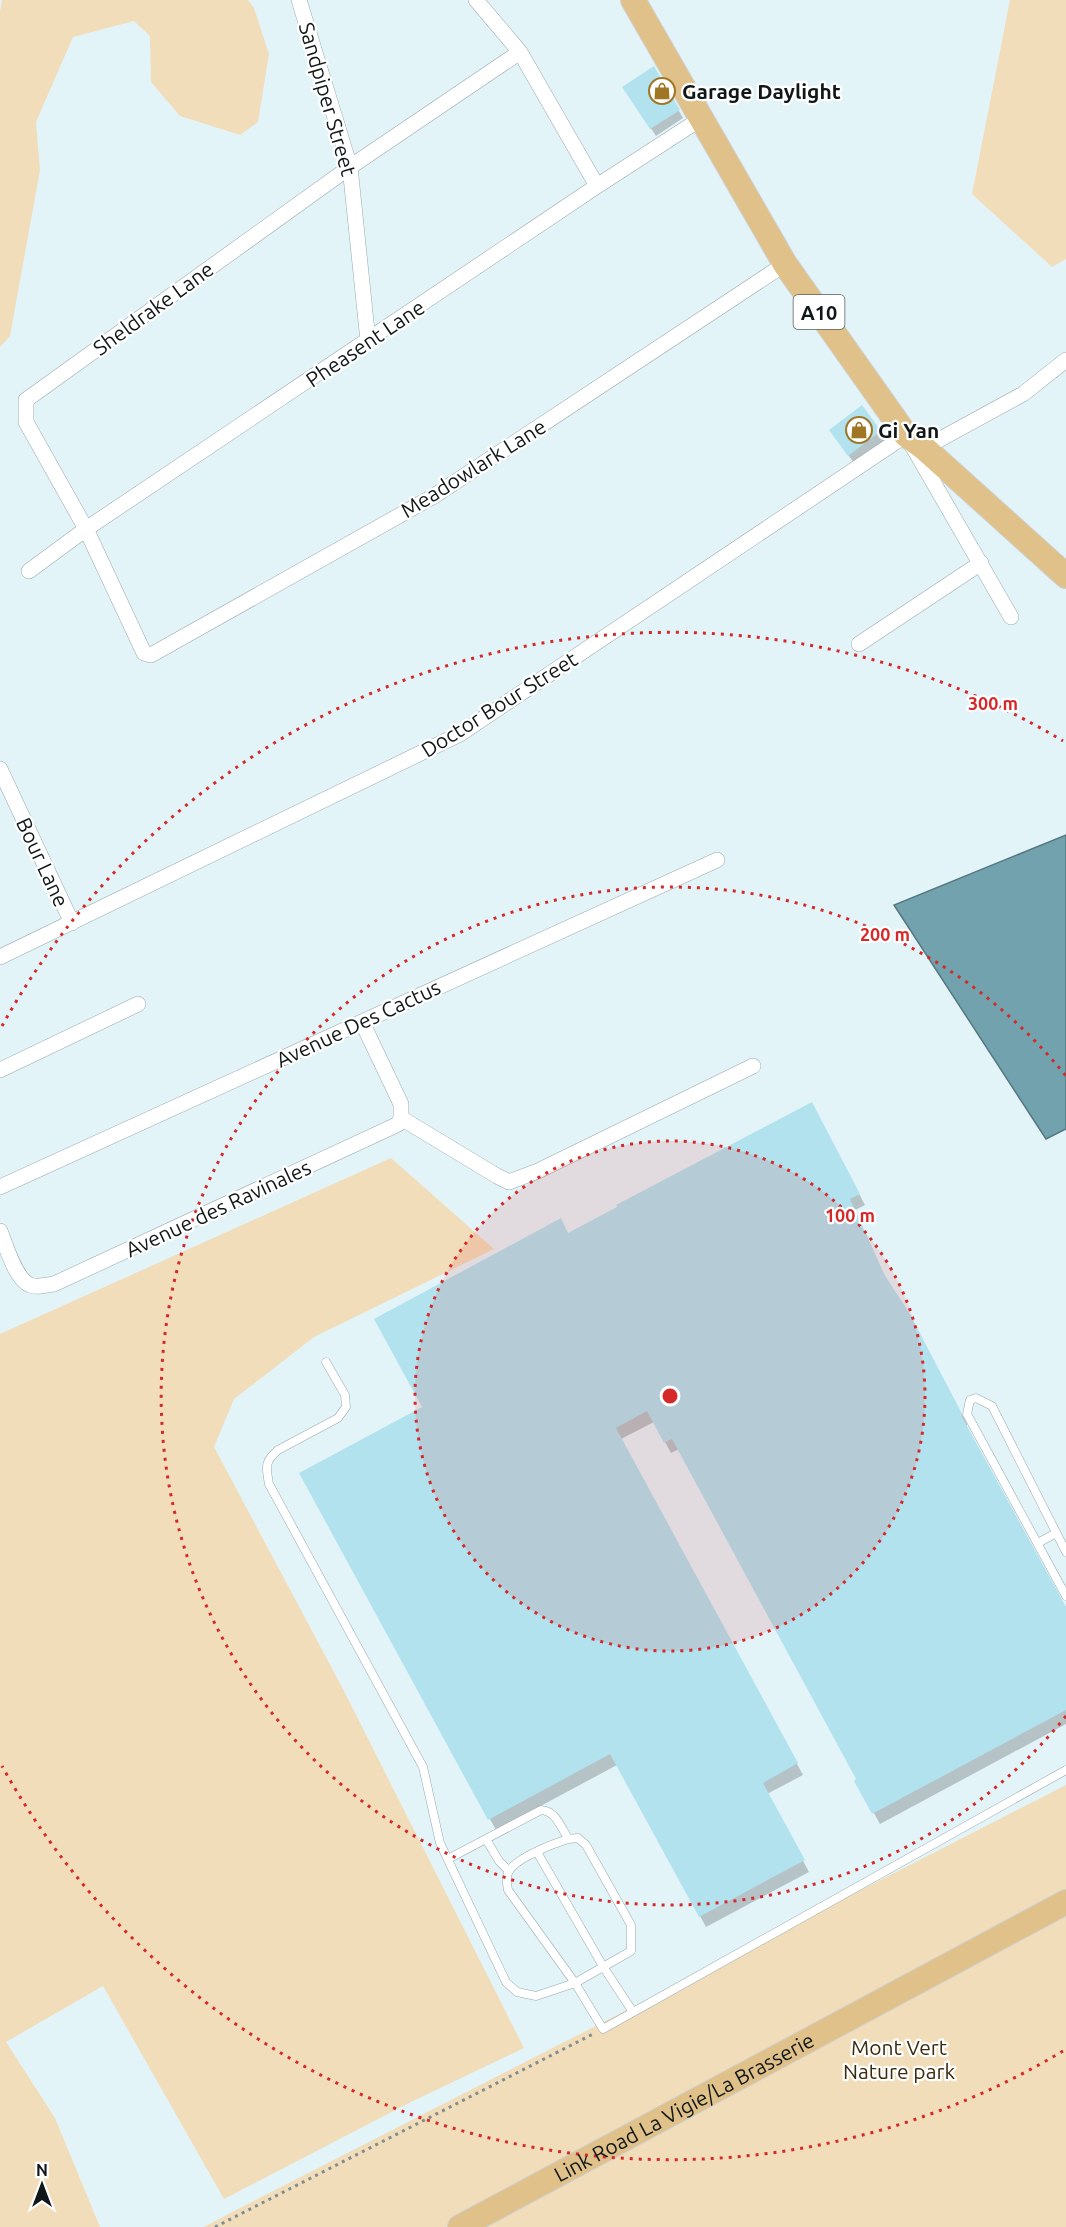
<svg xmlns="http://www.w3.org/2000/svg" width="1066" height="2227" viewBox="0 0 1066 2227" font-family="Ubuntu,sans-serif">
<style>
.green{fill:#f1ddba}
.water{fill:#72a2ad;stroke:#557880;stroke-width:1.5}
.shadow{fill:#0003}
.building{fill:#b1e2ee}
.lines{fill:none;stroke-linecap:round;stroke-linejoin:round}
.service-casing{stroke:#99a9ad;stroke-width:9}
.minor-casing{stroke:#99a9ad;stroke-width:16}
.primary-casing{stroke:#cfd1d1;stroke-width:26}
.path{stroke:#818d90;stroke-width:3;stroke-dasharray:3 4.5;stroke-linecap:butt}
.service{stroke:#fff;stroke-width:8}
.minor{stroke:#fff;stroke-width:15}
.primary{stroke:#dfc189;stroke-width:24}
.ring{fill:none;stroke:#d62828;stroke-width:3;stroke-dasharray:3 6}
.labels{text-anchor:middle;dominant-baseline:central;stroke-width:4.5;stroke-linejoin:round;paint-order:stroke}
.shield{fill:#fff;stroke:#585d5d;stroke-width:1.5}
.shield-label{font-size:20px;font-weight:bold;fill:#111718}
.poi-label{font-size:21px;font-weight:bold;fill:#111718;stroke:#fff;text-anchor:start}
.street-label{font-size:21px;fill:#111718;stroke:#fff}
.park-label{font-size:21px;fill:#3b2b0d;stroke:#fff}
.centre{fill:#d62828;stroke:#fff;stroke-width:3}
.ring-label{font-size:18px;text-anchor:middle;font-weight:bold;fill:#d62828;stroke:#fff;stroke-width:4.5;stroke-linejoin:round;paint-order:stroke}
</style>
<rect width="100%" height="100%" fill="#e3f4f9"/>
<path class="green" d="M2,0H248L254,8L269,54L258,122L240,135L180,116L151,82L150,36L134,21L73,37L36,122L40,170L10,336L0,347V12Z
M1010,0H1066V259L1052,267L972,194Z
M391,1158L494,1249L314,1337L234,1399L214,1447L343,1689L524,2048L411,2102L224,2199L103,1986L6,2042L55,2118L100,2227H0V1334Z
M1066,1785V2227H204L238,2209Z"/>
<path class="water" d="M1066,835V1129L1046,1139L894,905Z"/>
<path class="shadow" d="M654,68L683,118L656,136L629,95Z
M862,407L885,440L854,463L830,430Z
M817,1115L865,1205L855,1210L888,1283L915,1327L967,1424V1429L1066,1611V1724L880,1824L856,1781L858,1780L679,1449L671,1453L654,1422L621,1439L803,1775L767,1794L809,1872L706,1927L617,1765L496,1830L301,1474L424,1408L568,1234Z"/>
<path class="building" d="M654,66L680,110L650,129L622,87Z
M862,405L881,431L848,456L829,430Z
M812,1102L860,1194L850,1199L884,1274L910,1314L961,1412L962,1417L1066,1607V1710L872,1814L854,1781L856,1779L672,1439L664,1443L647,1411L616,1428L798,1763L763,1783L805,1860L699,1917L610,1754L488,1820L299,1473L422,1407L374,1319L561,1218L568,1233L617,1207L616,1205Z"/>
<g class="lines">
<defs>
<path id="service" d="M326,1362L345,1395L346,1407L338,1418L278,1450C264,1462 266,1467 269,1484L423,1767L440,1843L506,1982L517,1992L536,1996L575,1983L631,1951V1925L586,1845L578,1838C563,1838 516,1858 509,1871C505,1877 507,1883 508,1890L575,1983L603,2029L1066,1770
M1038,1543L1056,1533
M1066,1552L992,1406L976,1398L970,1400L967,1414L1066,1596
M486,1839L499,1861L509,1871
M537,1852L604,1968L633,2012
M448,1859L541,1810C556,1811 560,1826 568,1838"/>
<path id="minor" d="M299,0L350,167L368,341
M476,0L520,52L597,186
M520,52L350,167L26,400V422L86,529L144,653L151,655L434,496L785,264
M924,448L1023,394L1066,360
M29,571L86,529L597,186L702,118
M859,644L981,563
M0,769L72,923
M0,957L460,734L906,435L1011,617
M362,1022L401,1104V1118
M0,1070L138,1004
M401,1118L497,1176L509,1182L538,1171L753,1066
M0,1187L717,860
M0,1231C6,1245 15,1279 30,1285C37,1288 46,1285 54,1284L392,1127L398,1124L401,1118"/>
<g id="primary">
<path d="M633,0L785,264L906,435L924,448L1066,576"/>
<path id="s1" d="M460,2227L1066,1902"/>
</g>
</defs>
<use href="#service" class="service-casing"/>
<use href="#minor" class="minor-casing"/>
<use href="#primary" class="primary-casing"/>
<path class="path" d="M215,2227L593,2034"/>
<use href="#service" class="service"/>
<use href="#minor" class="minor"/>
<use href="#primary" class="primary"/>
</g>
<circle cx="670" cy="1396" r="255" fill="#d62828" fill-opacity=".12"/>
<g class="ring">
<circle cx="670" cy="1396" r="255"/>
<path d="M1066 1716A509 509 0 1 1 1066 1076"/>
<path d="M1063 2051A764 764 0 0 1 2 1766M2 1026A764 764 0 0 1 1063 741"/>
</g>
<defs>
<symbol id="shop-ring" viewBox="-11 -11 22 22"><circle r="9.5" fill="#fff" stroke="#a07625" stroke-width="1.5"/><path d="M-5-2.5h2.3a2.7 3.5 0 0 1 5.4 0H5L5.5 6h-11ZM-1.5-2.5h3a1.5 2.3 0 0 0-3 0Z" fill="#a07625"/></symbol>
</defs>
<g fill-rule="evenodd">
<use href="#shop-ring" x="647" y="76" width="30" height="30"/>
<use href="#shop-ring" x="844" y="415" width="30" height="30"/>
</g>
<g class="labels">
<rect class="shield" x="793.5" y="295" width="51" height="34" rx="4.5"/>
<g class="shield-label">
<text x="819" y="312">A10</text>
</g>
<g class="poi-label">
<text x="682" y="91">Garage Daylight</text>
<text x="878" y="430">Gi Yan</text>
</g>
<g class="street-label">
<text transform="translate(328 99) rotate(74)">Sandpiper Street</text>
<text transform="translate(153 308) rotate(-36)">Sheldrake Lane</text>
<text transform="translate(365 343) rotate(-34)">Pheasent Lane</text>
<text transform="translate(473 468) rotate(-32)">Meadowlark Lane</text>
<text transform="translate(499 704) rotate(-32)">Doctor Bour Street</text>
<text transform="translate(43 862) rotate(65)">Bour Lane</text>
<text transform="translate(358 1023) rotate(-25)">Avenue Des Cactus</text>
<text transform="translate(218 1208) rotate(-25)">Avenue des Ravinales</text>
<text stroke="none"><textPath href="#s1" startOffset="254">Link Road La Vigie/La Brasserie</textPath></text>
</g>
<g class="park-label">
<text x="899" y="2047">Mont Vert<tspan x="899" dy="24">Nature park</tspan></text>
</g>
</g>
<circle cx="670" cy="1396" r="9" class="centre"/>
<g class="ring-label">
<text x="993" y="710">300 m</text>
<text x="885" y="941">200 m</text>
<text x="850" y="1222">100 m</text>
</g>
<g transform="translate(42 2185)" stroke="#ffffff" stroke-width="4.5" paint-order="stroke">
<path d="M0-4.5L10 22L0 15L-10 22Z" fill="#111718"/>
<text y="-9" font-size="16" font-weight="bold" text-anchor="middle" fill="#111718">N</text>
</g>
</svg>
